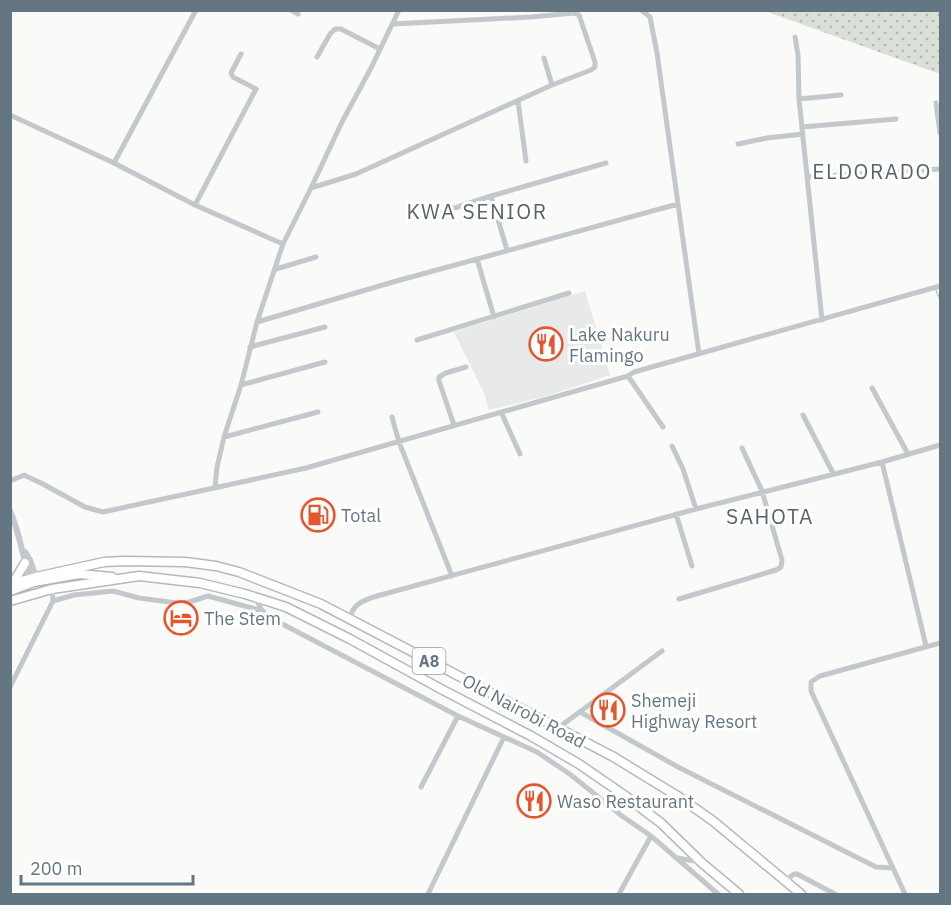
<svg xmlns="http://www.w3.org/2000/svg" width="951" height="905" viewBox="0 0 951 905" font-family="'IBM Plex Sans',sans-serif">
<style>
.built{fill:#e8e9e9}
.park{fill:url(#park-dots)}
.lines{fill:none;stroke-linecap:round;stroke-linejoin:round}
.stream{stroke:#bbc7cb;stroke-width:1.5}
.trunk-casing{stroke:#b4b9bd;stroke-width:11}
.minor{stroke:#c3c8cc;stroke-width:5}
.tertiary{stroke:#c3c8cc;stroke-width:6}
.trunk{stroke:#fff;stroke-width:8}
.labels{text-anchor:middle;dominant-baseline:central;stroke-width:6;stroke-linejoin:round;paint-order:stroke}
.shield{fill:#fff;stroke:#939fa8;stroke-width:1.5}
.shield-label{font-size:16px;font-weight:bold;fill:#657683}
.poi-label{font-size:18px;fill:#657683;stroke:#fff;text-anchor:start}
.street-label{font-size:18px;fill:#657683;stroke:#fff}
.quarter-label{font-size:21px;letter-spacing:1.5px;fill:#57646e;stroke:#fff}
</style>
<defs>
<pattern id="park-dots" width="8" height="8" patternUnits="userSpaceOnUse" patternTransform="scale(1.5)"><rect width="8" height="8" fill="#dadfd7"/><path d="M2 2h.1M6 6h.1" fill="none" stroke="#b4b9b4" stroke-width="1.8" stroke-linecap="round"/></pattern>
</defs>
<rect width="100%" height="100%" fill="#fafaf8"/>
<path class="built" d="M585,291L610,375L547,396L489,410L484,393L454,332Z"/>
<path class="park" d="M765,11H940V74Z"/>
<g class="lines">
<path class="stream" d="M936,290L940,300"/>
<defs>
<path id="trunk" d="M31,579L34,582L79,574L112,577
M13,583L25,563
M10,584L36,577L104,562L124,561L185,562L216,566L239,572L321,604L612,756L679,797L713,821L801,894
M10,591L34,582L36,577
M10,601L52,589L139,576L200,583L245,594L286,607L350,639L441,689L531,736L579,764L624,795L661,823L702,863L739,894"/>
</defs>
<use href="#trunk" class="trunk-casing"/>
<path class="minor" d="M291,10L298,14
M641,10L650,17L657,53L678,204
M795,37L798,55L799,99L822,320
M317,57L330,34L335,29H341L380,49
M544,58L552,85
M799,99L841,95
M518,101L526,161
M936,103L940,133
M10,115L114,163L195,205L283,244
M802,127L896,119
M738,144L767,138L803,134
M114,163L196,10
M807,177L940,169
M311,188L356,174L552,85L591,70L595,67V62L580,18L579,15L574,13L531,17L392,24
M491,196L507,250
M195,205L256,89L233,77L231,73L241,54
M433,215L491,196L606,163
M477,259L494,317
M276,269L316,257
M257,322L393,282L678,204L699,354
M417,340L569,293
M250,347L325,327
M628,376L663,427
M241,385L325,362
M872,388L908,454
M501,412L520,454
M803,415L833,473
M392,417L399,442L452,576
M454,425L439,381V377L446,373L466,367
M224,437L318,412
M672,446L683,469L696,509
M882,462L926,646
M10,481L24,475L43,484L85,507L103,512L306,468L628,376L634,372L940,286
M215,487L217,467L224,437L241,385L257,322L283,244L311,188L342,122L371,68L399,10
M676,514L692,566
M255,597L261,609L267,616L458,716L537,752L571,775L622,816L651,836L718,894
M679,599L776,570L781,567L782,560L762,491L742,448
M53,601L74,595L113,591L139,598L177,603L189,602L208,596L263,611
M350,619C352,604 364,600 377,596L696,509L882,462L940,445
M10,687L53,601L52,589
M580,712L678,767L876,867L892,868
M558,728L662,651
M421,787L458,716
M677,858L701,862
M786,880L794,874H797L835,894
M428,894L504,737
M619,894L651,836
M905,894L811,691V682L820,676L940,643"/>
<path class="tertiary" d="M10,511C20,533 22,556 30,578
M25,552L30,560L36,577"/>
<use href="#trunk" class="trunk"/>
</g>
<defs>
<symbol id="restaurant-ring" viewBox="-11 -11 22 22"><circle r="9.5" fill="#fff" stroke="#e4572e" stroke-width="1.5"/><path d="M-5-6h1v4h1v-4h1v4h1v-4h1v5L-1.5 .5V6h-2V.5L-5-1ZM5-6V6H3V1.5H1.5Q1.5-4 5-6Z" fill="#e4572e"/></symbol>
<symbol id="fuel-ring" viewBox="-11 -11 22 22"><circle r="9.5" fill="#fff" stroke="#e4572e" stroke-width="1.5"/><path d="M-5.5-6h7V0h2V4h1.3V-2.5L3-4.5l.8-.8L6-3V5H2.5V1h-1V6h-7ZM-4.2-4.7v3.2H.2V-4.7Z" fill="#e4572e"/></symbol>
<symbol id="hotel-ring" viewBox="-11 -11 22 22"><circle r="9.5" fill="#fff" stroke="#e4572e" stroke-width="1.5"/><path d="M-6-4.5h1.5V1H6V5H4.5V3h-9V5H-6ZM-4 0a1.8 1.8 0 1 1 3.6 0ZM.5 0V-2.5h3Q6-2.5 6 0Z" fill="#e4572e"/></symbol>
</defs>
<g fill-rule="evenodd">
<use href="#restaurant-ring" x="527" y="325" width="38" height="38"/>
<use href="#fuel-ring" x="299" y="496" width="38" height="38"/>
<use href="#hotel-ring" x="162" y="599" width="38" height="38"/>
<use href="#restaurant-ring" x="589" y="691" width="38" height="38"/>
<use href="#restaurant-ring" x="515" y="782" width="38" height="38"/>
</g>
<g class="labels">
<rect class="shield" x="412.5" y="648" width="33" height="26" rx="4.5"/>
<g class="shield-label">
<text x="429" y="661">A8</text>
</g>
<g class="poi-label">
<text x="569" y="334">Lake Nakuru<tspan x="569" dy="21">Flamingo</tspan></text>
<text x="341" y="515">Total</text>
<text x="204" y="618">The Stem</text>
<text x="631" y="700">Shemeji<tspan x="631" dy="21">Highway Resort</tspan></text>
<text x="557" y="801">Waso Restaurant</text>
</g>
<g class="street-label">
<text transform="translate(524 711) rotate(28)">Old Nairobi Road</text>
</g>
<g class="quarter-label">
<text x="872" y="171">ELDORADO</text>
<text x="477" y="211">KWA SENIOR</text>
<text x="770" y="516">SAHOTA</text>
</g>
</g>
<rect width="951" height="905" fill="none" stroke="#657683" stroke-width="24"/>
<path d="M21 875v9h172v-9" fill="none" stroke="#657683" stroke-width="3"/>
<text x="30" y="875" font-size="18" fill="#657683" stroke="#ffffff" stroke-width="4.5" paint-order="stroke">200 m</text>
</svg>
